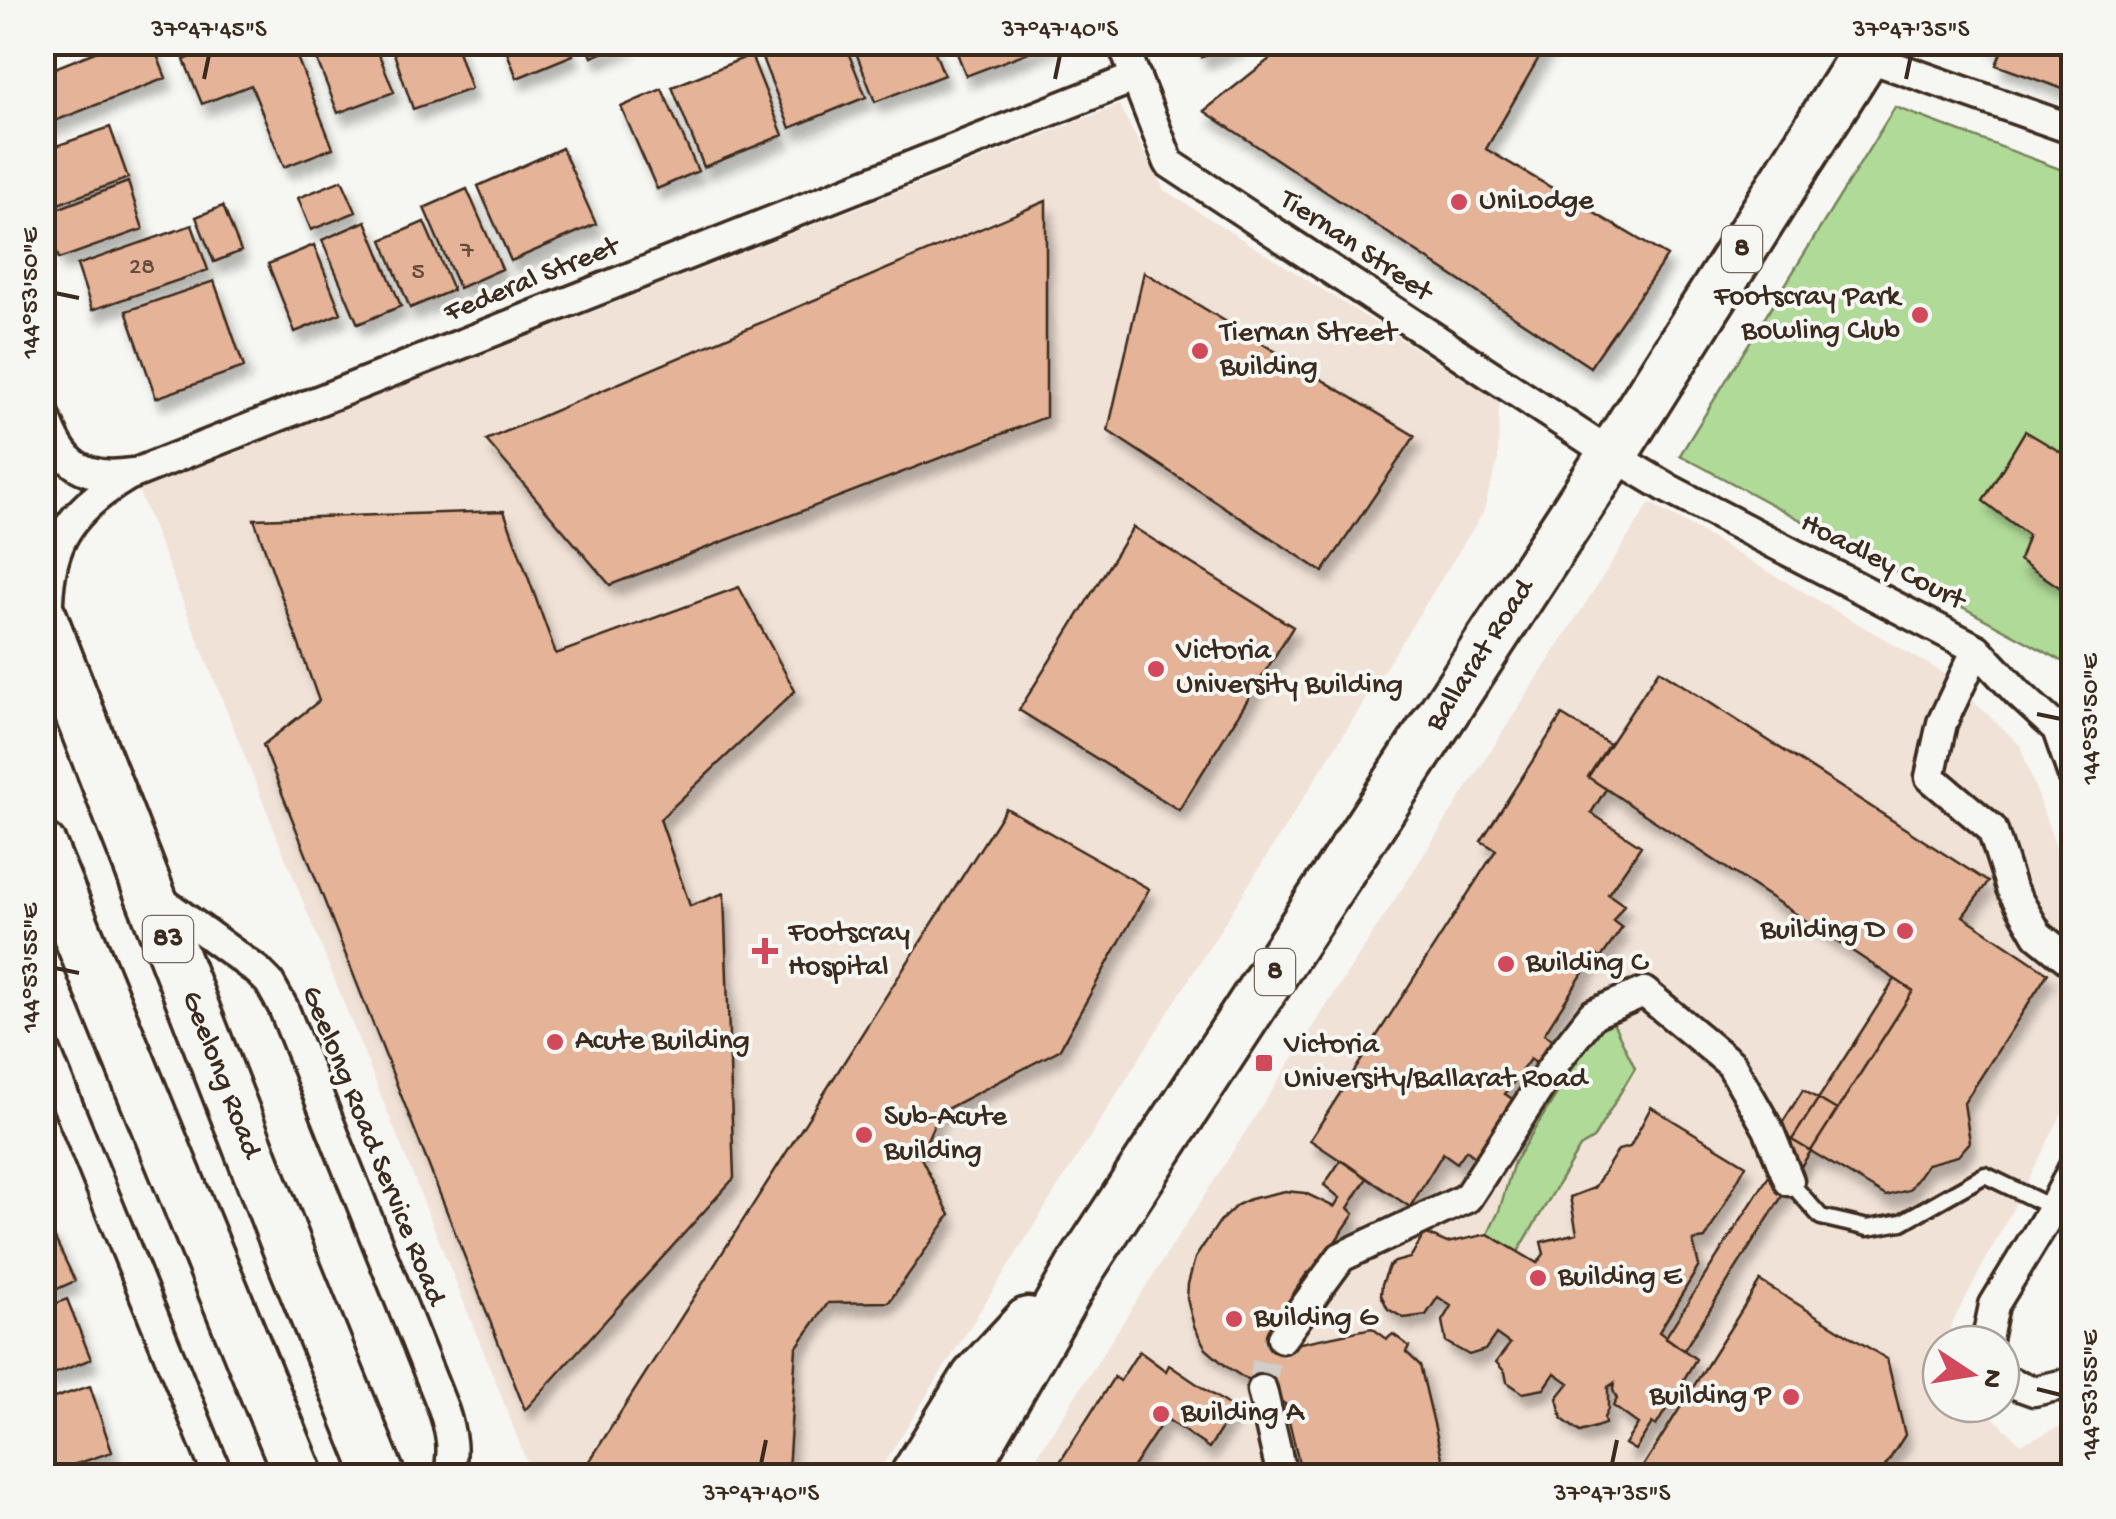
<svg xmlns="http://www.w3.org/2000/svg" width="2116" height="1519" viewBox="0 0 2116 1519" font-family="'Gochi Hand',sans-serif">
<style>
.built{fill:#f1e2d7}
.green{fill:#b0da97;stroke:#76825a;stroke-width:2.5}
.building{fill:#e5b397;stroke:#3b2a1e;stroke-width:2.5;filter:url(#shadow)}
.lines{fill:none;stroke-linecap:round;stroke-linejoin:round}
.minor-tunnel{stroke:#d1cdc8;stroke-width:28;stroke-dasharray:28 14;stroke-linecap:butt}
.service-casing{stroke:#3b2a1e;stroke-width:21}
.minor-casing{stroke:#3b2a1e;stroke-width:35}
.trunk-casing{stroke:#3b2a1e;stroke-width:55}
.service{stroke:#f6f6f2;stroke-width:14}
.minor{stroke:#f6f6f2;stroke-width:28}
.trunk{stroke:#f6f6f2;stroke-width:48}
.ticks{fill:none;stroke:#3b2a1e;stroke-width:4}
.poi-dot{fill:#d1495b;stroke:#f6f6f2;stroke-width:4}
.labels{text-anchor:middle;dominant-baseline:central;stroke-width:8;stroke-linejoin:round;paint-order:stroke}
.number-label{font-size:25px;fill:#664c3c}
.shield{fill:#f6f6f2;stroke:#73675e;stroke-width:2.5}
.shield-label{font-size:28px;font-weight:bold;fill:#3b2a1e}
.poi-label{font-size:30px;fill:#3b2a1e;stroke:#f6f6f2;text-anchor:start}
.street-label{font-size:30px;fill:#3b2a1e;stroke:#f6f6f2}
.neatline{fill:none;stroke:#3b2a1e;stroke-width:4}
.ticks-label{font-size:25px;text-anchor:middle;fill:#3b2a1e}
</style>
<defs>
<filter id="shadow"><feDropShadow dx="6" dy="11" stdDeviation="5" flood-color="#0004"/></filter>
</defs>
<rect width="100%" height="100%" fill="#f6f6f2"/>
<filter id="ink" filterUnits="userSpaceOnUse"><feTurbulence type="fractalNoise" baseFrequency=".01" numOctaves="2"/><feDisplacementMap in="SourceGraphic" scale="20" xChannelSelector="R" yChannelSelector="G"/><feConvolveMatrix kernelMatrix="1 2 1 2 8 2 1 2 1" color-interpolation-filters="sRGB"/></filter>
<g filter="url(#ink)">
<path class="built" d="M1119,105L1164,190L1499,401L1498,459L1483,513L876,1476H532L499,1390L138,490Z
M1650,503L1943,673L2020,745L2073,896V1064L2063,1111L2033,1171L1950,1327L1955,1344H1941V1404H1979L2021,1444L2073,1421V1476H1024Z"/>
<path class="green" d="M1895,107L2073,174V664L2066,663L1680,455Z
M1608,1012L1635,1068L1593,1139L1580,1147L1518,1252L1488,1234L1499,1211L1514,1162Z"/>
<path class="building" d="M120,42H152L166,78L42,126V73Z
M227,42H291L333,148L284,167L251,85L202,104L184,60Z
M310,42H374L394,92L338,113Z
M390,42H455L471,89L413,109Z
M503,42H568L573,55L517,78Z
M586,42H629L592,57Z
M799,42H844L866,97L790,128L762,58Z
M852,42H931L944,75L875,102Z
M960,42H1055L966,76L954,45Z
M1197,42H1242L1202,57Z
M1291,42H1548L1486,149L1667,256L1590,367L1204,111Z
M1987,42H2074V93L1996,65L2002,50L1987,45Z
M751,55L783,135L704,167L672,87Z
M662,89L698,171L657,189L621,107Z
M110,127L128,178L45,209L42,204V151Z
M562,148L596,224L511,261L478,186Z
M342,180L356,212L311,230L298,198Z
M128,182L143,229L59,259L44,214Z
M467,189L502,269L459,288L424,208Z
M1046,201V417L610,585L486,440Z
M223,206L241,251L214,262L196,217Z
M366,221L401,306L358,324L322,240Z
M424,222L453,290L410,308L382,240Z
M192,225L208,270L92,310L77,265Z
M314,245L341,313L295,332L268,264Z
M1144,272L1415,436L1323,572L1108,431Z
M214,281L244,367L156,398L126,311Z
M2025,431L2074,460V597L2019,560L2028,535L1983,501Z
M504,511L556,654L739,587L795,691L660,819L690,906L724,893L734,1178L525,1410L263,745L319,701L254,519Z
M1133,527L1293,627L1179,810L1019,710Z
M1659,670L1988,882L1963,916L2048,973L1964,1103L1970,1142L1958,1156L1927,1164L1909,1190L1886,1196L1777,1131L1803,1090L1837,1110L1913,991L1588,777Z
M1562,715L1609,744L1588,777L1606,789L1591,813L1641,846L1608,894L1624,905L1613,921L1622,928L1601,958L1595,954L1544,1034L1552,1039L1537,1064L1530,1059L1505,1094L1514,1100L1475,1157L1466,1150L1457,1163L1443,1153L1410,1207L1310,1140L1496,850L1481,841Z
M1006,808L1149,889L1059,1050L939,1113L920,1156L950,1215L889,1302L828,1303L796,1348L788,1471L784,1476H580Z
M1895,979L1913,991L1684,1350L1665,1338Z
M1651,1107L1746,1165L1705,1239L1693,1241L1699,1266L1659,1332L1696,1359L1656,1426L1652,1423L1635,1450L1625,1444L1638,1424L1613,1406L1617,1399L1613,1390L1614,1383L1608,1387V1409L1604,1418L1605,1424L1580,1432L1562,1419L1557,1398L1569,1383L1555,1373L1544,1389L1523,1393L1507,1382L1505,1372L1496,1362L1510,1344L1496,1334L1485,1350L1469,1355L1446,1342L1442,1321L1451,1306L1438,1297L1426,1315L1404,1318L1388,1309L1381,1295L1382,1284L1389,1266L1395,1262L1410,1258L1425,1233L1447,1243L1488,1234L1537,1263L1544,1254L1541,1242L1577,1233L1570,1197L1594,1188L1618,1150L1630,1147Z
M1341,1160L1367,1178L1348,1208L1354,1214L1315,1271L1307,1273L1269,1330L1291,1345L1372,1328L1387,1339L1393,1334L1409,1346L1406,1352L1420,1365L1445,1470L1453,1476H1302L1285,1404L1227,1367L1206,1349L1194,1326L1187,1299L1188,1284L1195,1258L1220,1221L1237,1205L1250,1199L1285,1191L1305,1193L1334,1207L1340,1198L1324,1185Z
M51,1230L75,1281L42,1296V1234Z
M1760,1281L1887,1359L1905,1435L1879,1476H1637Z
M67,1299L91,1359L42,1379V1309Z
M1139,1351L1166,1371L1169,1365L1234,1409L1209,1448L1165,1418L1127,1476H1051L1114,1377L1120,1381Z
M90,1386L112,1452L55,1471L42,1432V1402Z
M116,1465L120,1476H89Z"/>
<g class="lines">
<path class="minor-tunnel" d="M1262,1390L1266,1362L1282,1338"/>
<defs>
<path id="service" d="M1789,1181L1821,1217L1868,1228L1902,1222L1985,1175L2053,1208"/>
<path id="minor" d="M1122,42L1169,163L1612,455L1669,489L1977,649L2018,693L2057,729L2074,778
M1864,56L2074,130
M42,407C59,456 74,482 131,473
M48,628C45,552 62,515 128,476L1136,77
M1977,649L1942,723L1930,777L1992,829L2011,888L2038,935L2074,964
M155,896L258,971L269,982L283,1007L443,1408C451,1432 455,1452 448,1476
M42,1042L218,1476
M1282,1338L1341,1257L1467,1198L1557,1060L1593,1014L1644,992L1731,1064L1768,1129L1789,1181
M1986,1344L1994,1305L2053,1208L2074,1167
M2001,1379L2034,1391L2074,1382
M1262,1390L1282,1476"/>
<path id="trunk" d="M42,617L293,1262L380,1476
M42,847L299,1476
M915,1476L976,1378L1028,1322
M960,1476L1082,1265L1612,455L1873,42"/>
</defs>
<use href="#service" class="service-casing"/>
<use href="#minor" class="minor-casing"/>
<use href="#trunk" class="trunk-casing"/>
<use href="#service" class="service"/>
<use href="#minor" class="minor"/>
<use href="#trunk" class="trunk"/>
</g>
</g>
<path class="ticks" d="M204,79L209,55M1055,79L1060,55M1906,79L1911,55M55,293L79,298M2037,714L2061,719M55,968L79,973M2037,1389L2061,1395M761,1464L766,1440M1612,1464L1617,1440"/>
<g class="poi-dot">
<circle cx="1459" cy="202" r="10"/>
<circle cx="1920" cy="315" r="10"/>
<circle cx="1200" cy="351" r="10"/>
<circle cx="1156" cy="669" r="10"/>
<circle cx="1905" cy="931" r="10"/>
<path d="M760 936h10v10h10v10h-10v10h-10v-10h-10v-10h10z"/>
<circle cx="1506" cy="964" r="10"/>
<circle cx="555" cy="1042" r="10"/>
<rect x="1254" y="1053" width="20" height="20" rx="5"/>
<circle cx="864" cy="1135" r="10"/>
<circle cx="1538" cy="1278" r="10"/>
<circle cx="1234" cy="1319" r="10"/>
<circle cx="1791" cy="1397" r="10"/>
<circle cx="1161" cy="1414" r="10"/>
</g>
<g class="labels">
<g class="number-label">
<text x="467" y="252">7</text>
<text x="142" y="268">28</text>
<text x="418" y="273">5</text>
</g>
<g class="shield">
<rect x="1722" y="226" width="40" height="46" rx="8"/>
<rect x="143" y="916" width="50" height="46" rx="8"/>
<rect x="1255" y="949" width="40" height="46" rx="8"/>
</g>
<g class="shield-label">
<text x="1742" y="249">8</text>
<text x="168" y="939">83</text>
<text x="1275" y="972">8</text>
</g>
<g class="poi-label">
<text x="1479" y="202">UniLodge</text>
<text x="1900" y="298" text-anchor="end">Footscray Park<tspan x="1900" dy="34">Bowling Club</tspan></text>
<text x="1220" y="334">Tiernan Street<tspan x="1220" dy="34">Building</tspan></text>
<text x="1176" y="652">Victoria<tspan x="1176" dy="34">University Building</tspan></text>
<text x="1885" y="931" text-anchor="end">Building D</text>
<text x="788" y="934">Footscray<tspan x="788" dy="34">Hospital</tspan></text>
<text x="1526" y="964">Building C</text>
<text x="575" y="1042">Acute Building</text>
<text x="1284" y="1046">Victoria<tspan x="1284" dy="34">University/Ballarat Road</tspan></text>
<text x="884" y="1118">Sub-Acute<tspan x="884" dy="34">Building</tspan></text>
<text x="1558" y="1278">Building E</text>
<text x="1254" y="1319">Building G</text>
<text x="1771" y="1397" text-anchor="end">Building P</text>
<text x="1181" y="1414">Building A</text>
</g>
<g class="street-label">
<text transform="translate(1355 247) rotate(34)">Tiernan Street</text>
<text transform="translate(532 281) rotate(-22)">Federal Street</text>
<text transform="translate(1882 563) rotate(27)">Hoadley Court</text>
<text transform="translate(1481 656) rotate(-57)">Ballarat Road</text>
<text transform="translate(220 1075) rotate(69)">Geelong Road</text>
<text transform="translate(372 1146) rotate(68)">Geelong Road Service Road</text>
</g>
</g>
<rect width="2116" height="1519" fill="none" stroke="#f6f6f2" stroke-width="110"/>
<g transform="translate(1971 1374) rotate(102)"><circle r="48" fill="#f6f6f2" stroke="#aba49d" stroke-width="2.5"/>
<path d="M0-8L18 38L0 25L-18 38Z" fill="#d1495b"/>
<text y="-15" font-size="28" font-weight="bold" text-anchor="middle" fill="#3b2a1e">N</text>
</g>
<rect x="55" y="55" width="2006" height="1409" class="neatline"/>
<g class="ticks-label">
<text x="209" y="36">37°47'45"S</text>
<text x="1060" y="36">37°47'40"S</text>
<text x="1911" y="36">37°47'35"S</text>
<text transform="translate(28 293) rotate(-90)" y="9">144°53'50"E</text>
<text transform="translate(2088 719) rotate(-90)" y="9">144°53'50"E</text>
<text transform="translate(28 968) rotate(-90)" y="9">144°53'55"E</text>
<text transform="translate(2088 1395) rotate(-90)" y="9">144°53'55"E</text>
<text x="761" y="1500">37°47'40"S</text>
<text x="1612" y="1500">37°47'35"S</text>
</g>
</svg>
